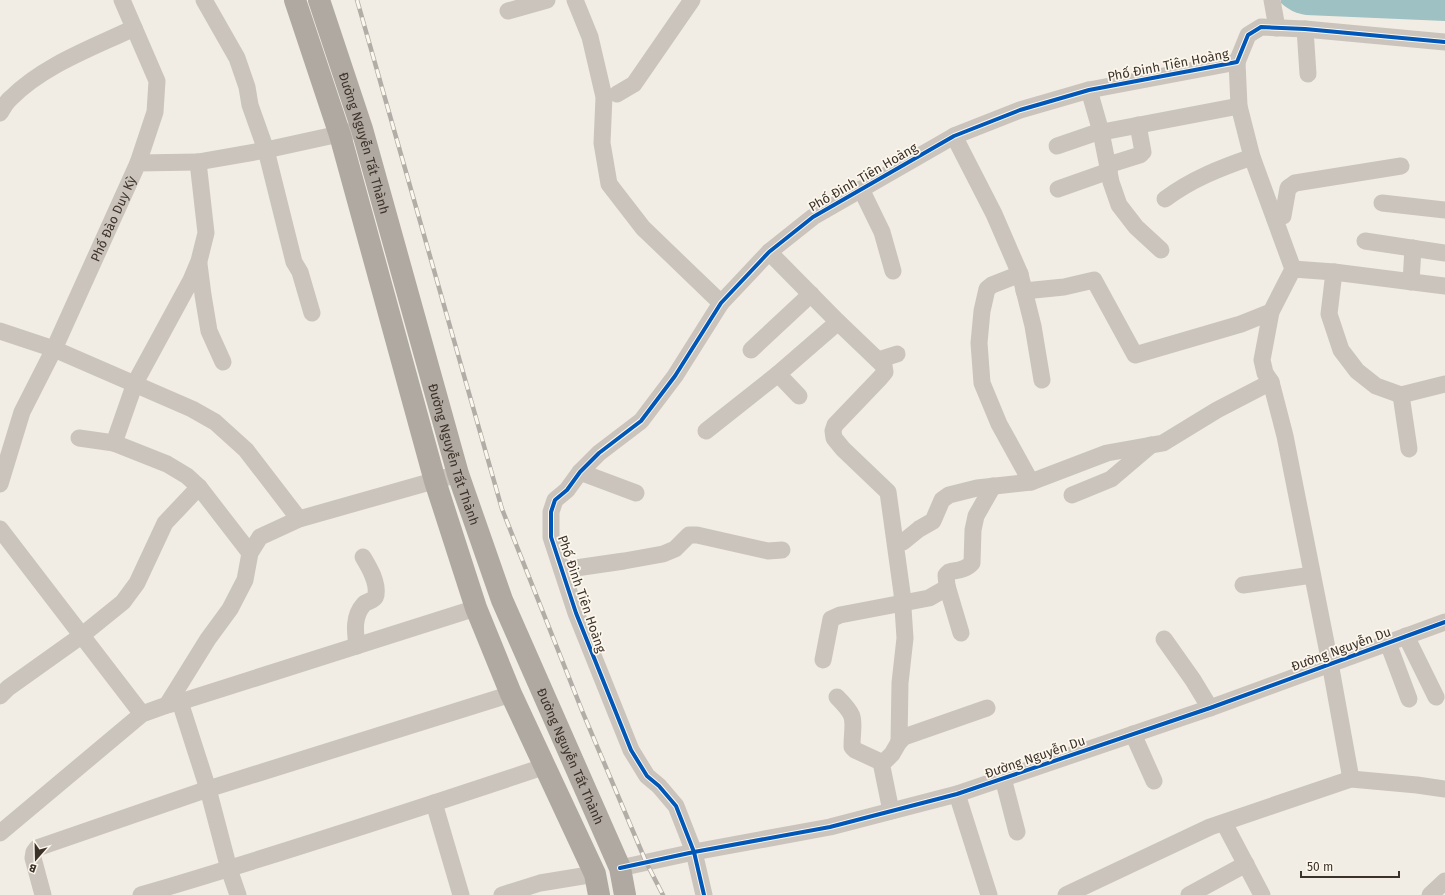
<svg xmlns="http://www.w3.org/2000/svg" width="1445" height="895" viewBox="0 0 1445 895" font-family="'Fira Sans',sans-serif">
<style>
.water{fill:#9ec1c4}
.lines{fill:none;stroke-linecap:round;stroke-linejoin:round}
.minor{stroke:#cac4bd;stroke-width:17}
.major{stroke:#afa9a2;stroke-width:22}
.rail-casing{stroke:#b2ada7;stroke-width:4.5}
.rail{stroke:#fcf7ed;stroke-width:3;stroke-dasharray:9;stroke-linecap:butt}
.cycleway-casing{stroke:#fcf7ed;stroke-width:6}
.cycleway{stroke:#0057b8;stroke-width:4}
.labels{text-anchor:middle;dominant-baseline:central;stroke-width:3.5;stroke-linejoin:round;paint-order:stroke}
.street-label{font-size:13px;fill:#3d3229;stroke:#fcf7ed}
</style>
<rect width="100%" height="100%" fill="#f1ede4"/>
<path class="water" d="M1281,0H1445V21L1306,15C1295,13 1289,10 1281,3Z"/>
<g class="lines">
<g class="minor">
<path d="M122,0L157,81L155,112L138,163"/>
<path d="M204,0L237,58L247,87L250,105L266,150L294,262L300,272L312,313"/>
<path d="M575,0L590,37L604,97L602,143L609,184L643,228L721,303"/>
<path d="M1272,0L1277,28"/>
<path d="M508,11L547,0"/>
<path d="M1305,29L1308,74"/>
<path d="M1237,62L1239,106L1252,157L1293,269L1271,312L1262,360L1265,373L1271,382L1285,436L1330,663L1351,779"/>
<path d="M1089,90L1101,132L1111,182L1119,205L1136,227L1161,250"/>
<path d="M617,94L634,84L692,0"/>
<path d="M0,113C3,108 6,102 11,98C44,65 92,48 134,28"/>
<path d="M954,136L994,214L1020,274L1033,326L1042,380"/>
<path d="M1057,146L1092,134L1239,106"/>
<path d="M198,162L206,233L199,261L191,280L135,383L114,443L167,464L187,476L199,487L250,553"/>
<path d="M1108,165L1140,155L1143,152L1138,125"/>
<path d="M861,189L882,232L893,271"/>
<path d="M1058,189L1109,171"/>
<path d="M1165,199C1192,179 1220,168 1252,157"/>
<path d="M1382,203L1445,210"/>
<path d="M1275,219L1283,216L1288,188L1295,183L1401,166"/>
<path d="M1365,241L1445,253"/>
<path d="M769,252L838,322L884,366L885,372L880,378L835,425L833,431L834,438L843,449L888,492L902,593L905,638L900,683L899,742"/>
<path d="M199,264L203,295L209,331L223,362"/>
<path d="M1293,269L1334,272L1445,286"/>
<path d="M1334,272L1329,314L1341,350L1357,371L1376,386L1401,395L1445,384"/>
<path d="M1020,274L992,285L987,289L982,311L979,343L982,383L999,424L1031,482"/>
<path d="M1411,282L1413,248"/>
<path d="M1024,291L1064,287L1094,280L1135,355L1241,324L1271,312"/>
<path d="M0,331L54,349L192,409L215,422L246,450L299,519"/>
<path d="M751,350L811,294"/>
<path d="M878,360L897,354"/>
<path d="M778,374L799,396"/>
<path d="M1401,395L1409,449"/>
<path d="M706,431L778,374L838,322"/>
<path d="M79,438L114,443"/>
<path d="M580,472L636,493"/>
<path id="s1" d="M0,484L22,412L54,349L138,163L198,162L266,150L362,129"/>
<path d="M1072,495L1111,479L1151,445"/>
<path d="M0,529L142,714"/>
<path d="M903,542L919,529L933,521L942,500L949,495L977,488L1031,482L1107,453L1163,443L1217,410L1271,382"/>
<path d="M562,570L624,561L663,554L675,549L689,535H697L768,551L782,550"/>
<path d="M1243,585L1312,575"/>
<path d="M947,586L961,633"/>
<path d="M1406,636L1436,697"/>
<path d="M1164,639L1193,680L1210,708"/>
<path d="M1388,643L1409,699"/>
<path d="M357,646C355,631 353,616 364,604C367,601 375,601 376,595C378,582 369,567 363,557"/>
<path d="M823,660L831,619L840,615L929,598L943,590L947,586L946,575L949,572C958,570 966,570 972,563L973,530L976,516L993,486"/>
<path d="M0,696L8,688L81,636L123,602L137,583L165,523L199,487"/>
<path d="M837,697C859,719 852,719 852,747L855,750L883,763"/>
<path d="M180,702L208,789L229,869L238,895"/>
<path d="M167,705L208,639L230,609L245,580L250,553L260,537L299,519L458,474"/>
<path d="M1133,734L1154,781"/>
<path d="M1003,778L1017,832"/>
<path d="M957,794L989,895"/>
<path d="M434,803L461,895"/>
<path d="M891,811L882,767L883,763L892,754L899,742L904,737L987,708"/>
<path d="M1224,823L1262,895"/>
<path d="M0,833L142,714L167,705L180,702L476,608"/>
<path d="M620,868L694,852L830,827L957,794L1210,708L1445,622"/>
<path d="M43,895L33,858L34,852L37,848L208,789L511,694"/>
<path d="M141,895C277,855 411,811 546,766"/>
<path d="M502,895L540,883L595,874"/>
<path d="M704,895L694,852L676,806L659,786L647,776L631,750L576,613L551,537V512L555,500L567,490L580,472L599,453L641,421L675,376L721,303L769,252L813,217L954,136L1020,110L1089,90L1237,62L1248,35L1261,27L1305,29L1445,42"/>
<path d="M1066,895L1210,827L1351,779L1417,785L1445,789"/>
<path d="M1189,895L1246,864"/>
<path d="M1430,895L1445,881"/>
</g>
<g class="major">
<path d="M295,0L340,135L435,481L476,608L511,694L595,874L599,895"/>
<path id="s2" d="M319,0L362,129L458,474L502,600L620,868L625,895"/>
</g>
<defs>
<path id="rail" d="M357,0L502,509L583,713L646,862L663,895"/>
</defs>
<use href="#rail" class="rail-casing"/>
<use href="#rail" class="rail"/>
<defs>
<path id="cycleway" d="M620,868L694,852L830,827L957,794L1210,708L1445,622
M704,895L694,852L676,806L659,786L647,776L631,750L576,613L551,537V512L555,500L567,490L580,472L599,453L641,421L675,376L721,303L769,252L813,217L954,136L1020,110L1089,90L1237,62L1248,35L1261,27L1305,29L1445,42"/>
</defs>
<use href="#cycleway" class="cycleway-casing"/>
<use href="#cycleway" class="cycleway"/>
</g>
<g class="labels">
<g class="street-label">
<text transform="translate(1168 65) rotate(-11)">Phố Đinh Tiên Hoàng</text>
<text stroke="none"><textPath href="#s2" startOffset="150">Đường Nguyễn Tất Thành</textPath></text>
<text transform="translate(863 177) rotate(-30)">Phố Đinh Tiên Hoàng</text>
<text stroke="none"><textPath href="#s1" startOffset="289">Phố Đào Duy Kỳ</textPath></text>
<text stroke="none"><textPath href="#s2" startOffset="474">Đường Nguyễn Tất Thành</textPath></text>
<text transform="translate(582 594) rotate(71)">Phố Đinh Tiên Hoàng</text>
<text transform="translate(1341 649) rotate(-20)">Đường Nguyễn Du</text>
<text stroke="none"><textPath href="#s2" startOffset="798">Đường Nguyễn Tất Thành</textPath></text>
<text transform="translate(1035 757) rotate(-19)">Đường Nguyễn Du</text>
</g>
</g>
<g transform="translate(36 859) rotate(200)" stroke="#fcf7ed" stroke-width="3" paint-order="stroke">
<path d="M0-3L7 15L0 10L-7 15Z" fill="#3d3229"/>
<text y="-6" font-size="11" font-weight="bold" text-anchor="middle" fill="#3d3229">B</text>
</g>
<path d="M1301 871v6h98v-6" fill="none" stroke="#3d3229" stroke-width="2"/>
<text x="1307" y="871" font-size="12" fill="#3d3229" stroke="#fcf7ed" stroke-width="3" paint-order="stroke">50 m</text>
</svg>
